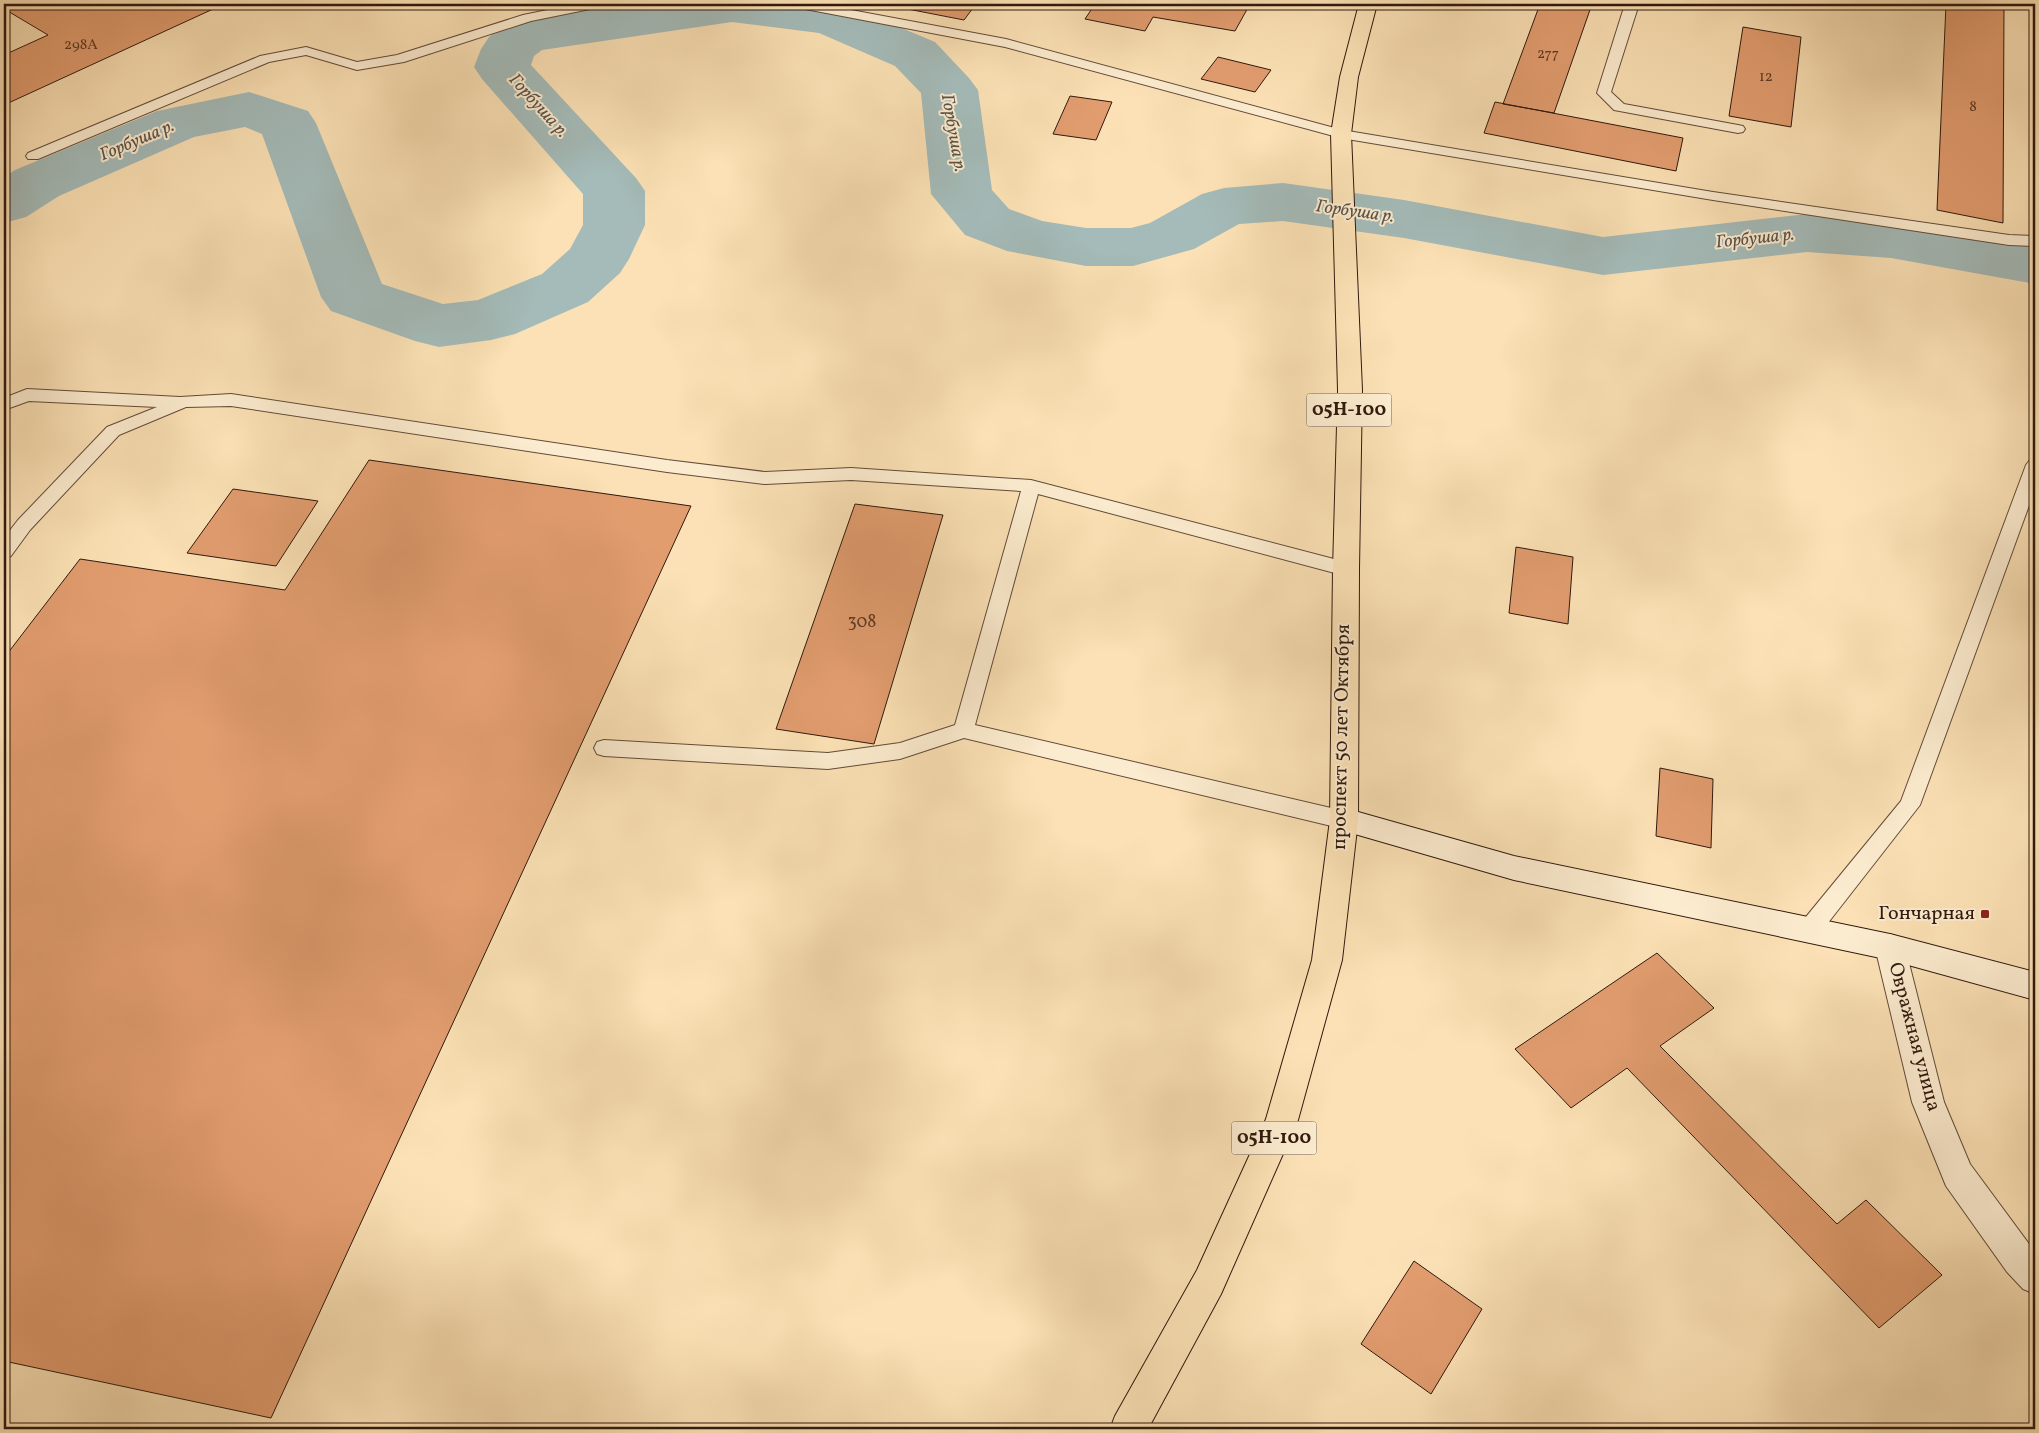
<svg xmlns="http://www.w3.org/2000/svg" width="2039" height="1433" viewBox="0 0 2039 1433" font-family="Vollkorn,serif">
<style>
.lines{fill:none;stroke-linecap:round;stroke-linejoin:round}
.river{fill:#a4bbb9;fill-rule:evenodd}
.building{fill:#e29d6f;stroke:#30190e}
.lane-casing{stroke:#634b38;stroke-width:2}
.street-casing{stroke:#634b38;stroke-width:2}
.secondary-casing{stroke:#30190e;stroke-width:2}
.primary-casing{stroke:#30190e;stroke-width:2}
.lane{fill:#fceccf;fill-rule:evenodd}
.street{fill:#fceccf;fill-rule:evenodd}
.secondary{fill:#fceccf;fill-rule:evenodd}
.primary{fill:#fbe1b5;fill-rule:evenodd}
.poi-dot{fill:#8f2418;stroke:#fceccf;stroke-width:2}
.labels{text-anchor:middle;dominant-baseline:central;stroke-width:4;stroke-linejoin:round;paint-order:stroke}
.far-number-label{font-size:15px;fill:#5c3a26}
.far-water-label{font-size:18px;font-style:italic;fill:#59524a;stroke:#fceccf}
.number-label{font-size:18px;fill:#5c3a26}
.shield{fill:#fceccf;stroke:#6d5848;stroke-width:1}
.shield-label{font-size:19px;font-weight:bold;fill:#30190e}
.street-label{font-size:20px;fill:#30190e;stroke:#fceccf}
.poi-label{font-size:20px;fill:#30190e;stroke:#fceccf;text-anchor:end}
</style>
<rect width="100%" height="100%" fill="#fbe1b5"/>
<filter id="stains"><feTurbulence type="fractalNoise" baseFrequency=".004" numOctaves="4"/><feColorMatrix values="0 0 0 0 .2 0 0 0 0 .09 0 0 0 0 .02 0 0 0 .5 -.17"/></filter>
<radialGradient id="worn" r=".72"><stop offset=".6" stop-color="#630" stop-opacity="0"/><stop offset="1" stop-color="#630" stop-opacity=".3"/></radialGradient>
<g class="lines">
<path class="river" d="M635,4H838L849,6L935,42L969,78L978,90L992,190L1009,209L1042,221L1086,228H1131L1150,223L1202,194L1224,188L1283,183L1404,200L1603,237L1807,214L1891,220L2035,246V284L1891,258L1807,252L1603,275L1404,238L1283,221L1239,224L1194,249L1133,266H1086L1007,251L965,235L931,194L921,93L895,66L819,33L732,22L542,50L534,56L531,65L636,178L645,191V225L629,259L620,273L588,302L515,334L491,340L439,347L415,341L331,311L321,297L262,134L245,127L194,137L59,196L26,217L4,223V177L15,170L157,111L249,92L308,111L316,123L382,284L443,304L478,300L542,274L570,249L583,225V194L482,79L474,67L481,49L489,37L505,24L525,19Z"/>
</g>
<path class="building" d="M19,4H224L4,105V55L48,35L6,10Z
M882,4H976L964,20Z
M1095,4H1250L1235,31L1153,17L1145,31L1085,19Z
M1540,4H1592L1554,113L1503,104Z
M1946,4H2004L2003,223L1937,210Z
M1743,27L1801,37L1791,127L1729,116Z
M1218,57L1271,70L1255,92L1201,79Z
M1070,96L1112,102L1096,140L1053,134Z
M1495,102L1683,138L1676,171L1484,133Z
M369,460L691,506L271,1418L4,1361V658L80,559L285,590Z
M233,489L318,501L276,566L187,553Z
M855,504L943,515L874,744L776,729Z
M1516,547L1573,557L1568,624L1509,613Z
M1660,768L1713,779L1711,848L1656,836Z
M1657,953L1714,1008L1660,1046L1837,1224L1866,1200L1942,1275L1879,1328L1627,1068L1571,1108L1515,1049Z
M1414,1261L1482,1309L1431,1394L1361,1344Z"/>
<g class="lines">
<defs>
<path id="lane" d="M577,4H602L595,8L531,21L404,62L357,70L306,55L269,62L38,159H28L26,156L28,153L260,56L306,47L357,62L397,55L523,15Z
M793,4H819L1006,39L1342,130L1713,192L2009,235L2035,236V246L2009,245L1713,200L1341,138L1005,47L800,8Z
M1625,4H1639L1611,92L1624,104L1738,125L1743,126L1745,129L1743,132L1738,133L1614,110L1597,93Z
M27,389L180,397L231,394L667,460L765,472L851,468L1031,480L1353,564L1355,569L1353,574L1346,576L1038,494L975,725L1344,811L1351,814L1355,820L1351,826L1344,829L964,738L900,759L828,769L604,756L597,754L594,748L597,742L604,740L828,753L900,743L955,725L1021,491L851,480L765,484L667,472L231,406L186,407L119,435L30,530L11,556L4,558V538L18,520L107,427L157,407L29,401L4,410V398Z
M2035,459V489L1920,805L1817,937L1809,939L1801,937L1798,930L1801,923L1901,801L2026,465L2029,461Z"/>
<path id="street" d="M1890,934L1901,938L1905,947L1944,1102L1970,1164L2035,1252V1294L2023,1289L2007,1272L1946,1186L1912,1102L1875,947L1879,938Z"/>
<path id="secondary" d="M1344,808L1514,856L1890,934L2035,972V1000L1890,960L1514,880L1334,828L1330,820L1334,812Z"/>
<path id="primary" d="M1359,4H1377L1358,77L1351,134L1362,390L1359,569L1358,820L1342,960L1298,1120L1221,1294L1148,1429H1110L1115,1416L1197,1270L1266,1119L1312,960L1330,820L1333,569L1338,390L1331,134L1340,77Z"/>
</defs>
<use href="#lane" class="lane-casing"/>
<use href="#street" class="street-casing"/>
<use href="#secondary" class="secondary-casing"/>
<use href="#primary" class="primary-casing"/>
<use href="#lane" class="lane"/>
<use href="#street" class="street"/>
<use href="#secondary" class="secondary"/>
<use href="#primary" class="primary"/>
</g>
<rect class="poi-dot" x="1980" y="909" width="10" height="10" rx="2.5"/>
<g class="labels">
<g class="far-number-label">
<text x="81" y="45">298А</text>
<text x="1548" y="54">277</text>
<text x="1766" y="77">12</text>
<text x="1973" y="107">8</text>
</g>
<g class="far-water-label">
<text transform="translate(538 106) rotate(48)">Горбуша р.</text>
<text transform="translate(953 133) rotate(80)">Горбуша р.</text>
<text transform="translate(137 141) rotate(-23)">Горбуша р.</text>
<text transform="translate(1355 212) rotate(8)">Горбуша р.</text>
<text transform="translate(1755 239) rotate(-6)">Горбуша р.</text>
</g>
<g class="number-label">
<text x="862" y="622">308</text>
</g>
<g class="shield">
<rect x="1306.5" y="393.5" width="85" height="33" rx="4"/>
<rect x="1231.5" y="1121.5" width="85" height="33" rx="4"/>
</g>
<g class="shield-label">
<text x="1349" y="410">05Н-100</text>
<text x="1274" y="1138">05Н-100</text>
</g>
<g class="street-label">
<text transform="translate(1342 737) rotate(-89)">проспект 50 лет Октября</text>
<text transform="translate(1914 1037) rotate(75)">Овражная улица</text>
</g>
<g class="poi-label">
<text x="1975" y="914">Гончарная</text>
</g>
</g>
<rect width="2039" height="1433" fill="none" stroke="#fbe1b5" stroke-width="20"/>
<rect x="5" y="5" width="2029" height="1423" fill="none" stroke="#30190e" stroke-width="2.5"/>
<rect x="10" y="10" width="2019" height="1413" fill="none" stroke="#30190e"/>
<rect width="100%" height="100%" filter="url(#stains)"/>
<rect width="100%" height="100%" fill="url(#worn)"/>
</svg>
